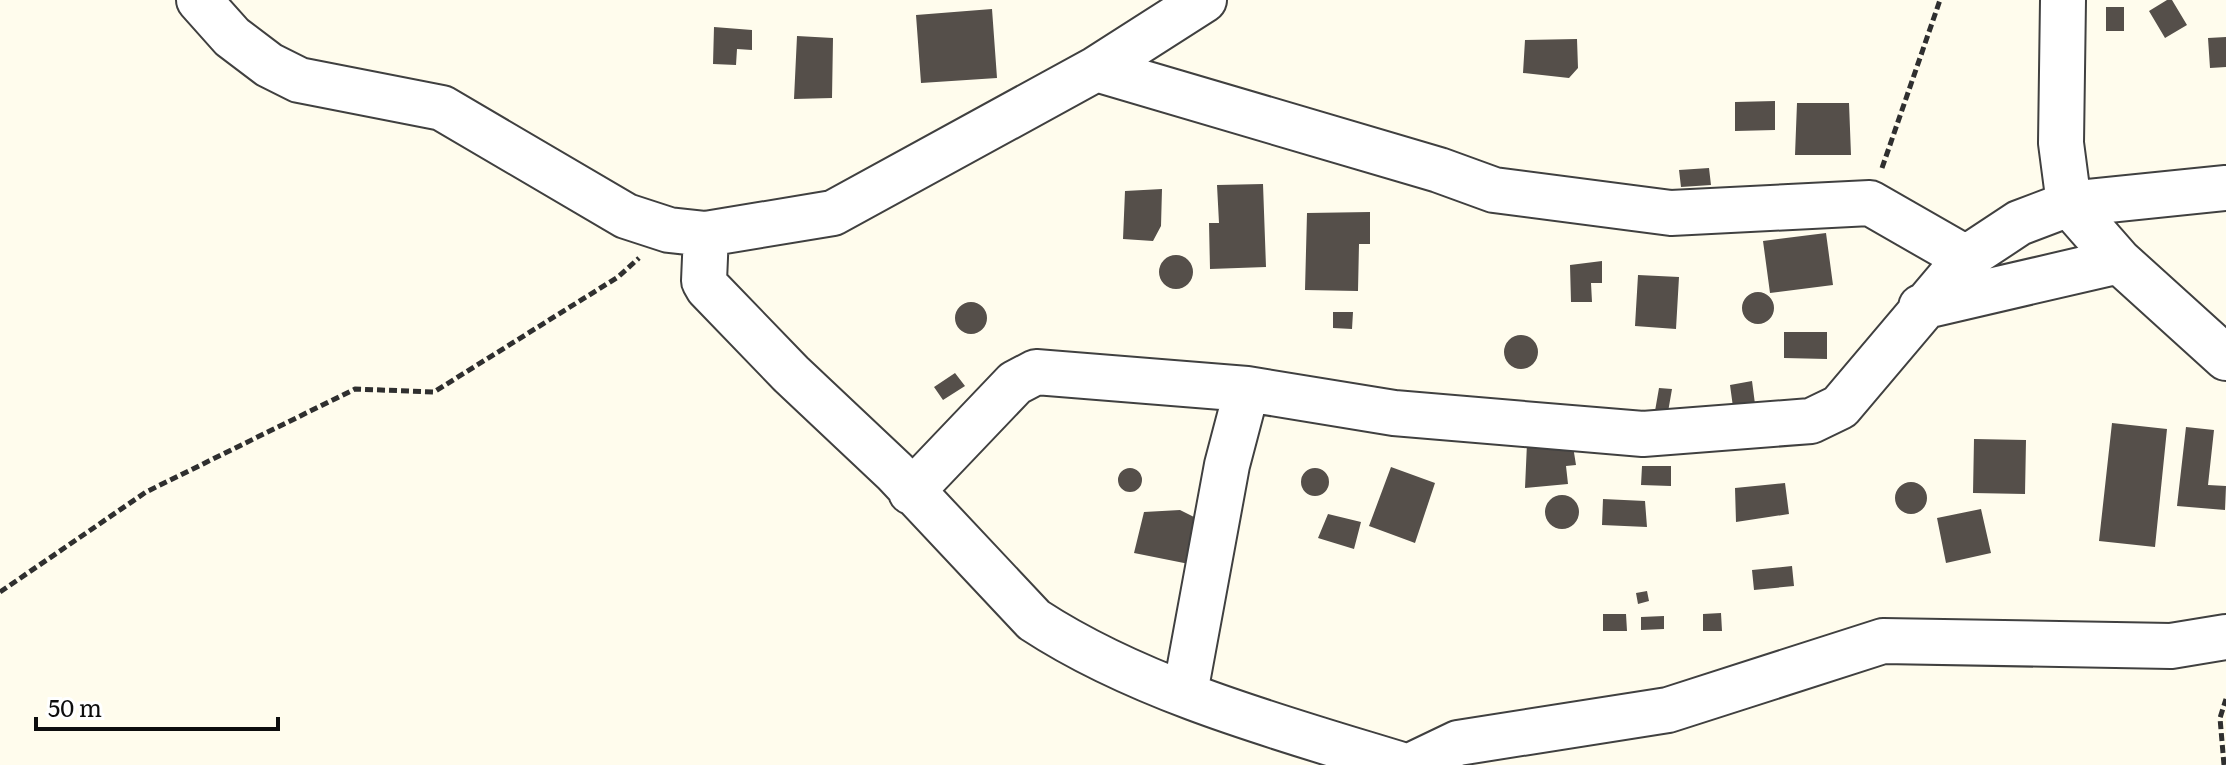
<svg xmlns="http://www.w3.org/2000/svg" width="2226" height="765" viewBox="0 0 2226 765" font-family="Literata,serif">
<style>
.building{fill:#554f4a}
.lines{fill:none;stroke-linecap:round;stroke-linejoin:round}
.minor-casing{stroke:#404040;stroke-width:48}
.path{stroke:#2f2f2f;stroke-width:5;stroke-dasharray:8 4;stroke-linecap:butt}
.minor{stroke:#fff;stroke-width:44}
</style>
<rect width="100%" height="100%" fill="#fffced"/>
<path class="building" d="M2167,0H2172L2187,25L2165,38L2149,11Z
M2106,7H2124V31H2106Z
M992,9L997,78L921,83L916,15Z
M714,27L752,30V50L737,49L736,65L713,64Z
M797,36L833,38L832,98L794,99Z
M2226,37V67L2210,68L2208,38Z
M1577,39L1578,68L1569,78L1523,73L1525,40Z
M1775,101V130L1735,131V102Z
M1797,103H1849L1851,155H1795Z
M1709,168L1711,185L1681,187L1679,170Z
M1263,184L1266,267L1210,269L1209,223H1219L1217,185Z
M1162,189L1161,226L1153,241L1123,239L1125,191Z
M1370,212V244H1359L1358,291L1305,290L1307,213Z
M1826,233L1833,285L1770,293L1763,241Z
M1159 272a17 17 0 1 1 34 0a17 17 0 1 1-34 0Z
M1602,261V283H1591L1592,302H1571L1570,265Z
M1638,275L1679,277L1676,329L1635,326Z
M1742 308a16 16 0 1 1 32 0a16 16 0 1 1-32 0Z
M955 318a16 16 0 1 1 32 0a16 16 0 1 1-32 0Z
M1333,312H1353L1352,329L1333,328Z
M1784,332H1827V359L1784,358Z
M1504 352a17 17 0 1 1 34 0a17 17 0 1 1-34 0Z
M955,373L965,386L943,400L934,387Z
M1752,381L1755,404L1733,407L1730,385Z
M1659,388L1672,389L1668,412L1655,411Z
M2112,423L2167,429L2155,547L2099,541Z
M2186,427L2214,430L2208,485L2226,486L2225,510L2177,506Z
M1974,439L2026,440L2025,494L1973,493Z
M1572,440L1576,465L1566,466L1568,484L1525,488L1527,443Z
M1642,466H1671V486L1641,485Z
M1391,467L1435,483L1415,543L1369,526Z
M1118 480a12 12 0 1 1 24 0a12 12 0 1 1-24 0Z
M1301 482a14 14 0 1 1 28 0a14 14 0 1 1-28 0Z
M1895 498a16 16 0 1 1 32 0a16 16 0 1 1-32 0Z
M1785,483L1789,514L1736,522L1735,488Z
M1545 512a17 17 0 1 1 34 0a17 17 0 1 1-34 0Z
M1603,499L1645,501L1647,527L1602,525Z
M1981,509L1991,553L1946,563L1937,518Z
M1180,510L1208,524L1199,566L1134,553L1144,512Z
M1328,514L1361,522L1354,549L1318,538Z
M1792,566L1794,586L1754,590L1752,570Z
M1647,591L1649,601L1638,604L1636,593Z
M1721,613L1722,631H1703V614Z
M1603,614H1626L1627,631H1603Z
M1664,616V629L1641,630V617Z"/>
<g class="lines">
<defs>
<path id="minor" d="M199,0L232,37L269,65L299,80L442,108L626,216L669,230L706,234L833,213L1096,69L1204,0
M2063,0L2061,143L2069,204L2119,261L2226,358
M1096,69L1439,170L1494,190L1671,213L1870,203L1966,258
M706,234L704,281L708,288L791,374L895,472L1034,620C1141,690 1281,728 1402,765
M1921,307L2119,261
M911,492L1015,383L1036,372L1247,389L1394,413L1643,434L1811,421L1840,407L1966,258L2019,223L2069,204L2226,188
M1185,693L1227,465L1247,389
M1412,765L1458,743L1668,710L1883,641L2171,646L2226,637"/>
</defs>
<use href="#minor" class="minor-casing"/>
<path class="path" d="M1882,168L1940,0
M0,592L146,492L355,389L434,392L618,277L639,258
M2224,765L2220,718L2226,699"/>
<use href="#minor" class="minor"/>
</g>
<path d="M36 717v12h242v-12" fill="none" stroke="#0d0d0d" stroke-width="4"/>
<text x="48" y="717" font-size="24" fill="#0d0d0d" stroke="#ffffff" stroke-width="6" paint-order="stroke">50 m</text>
</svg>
